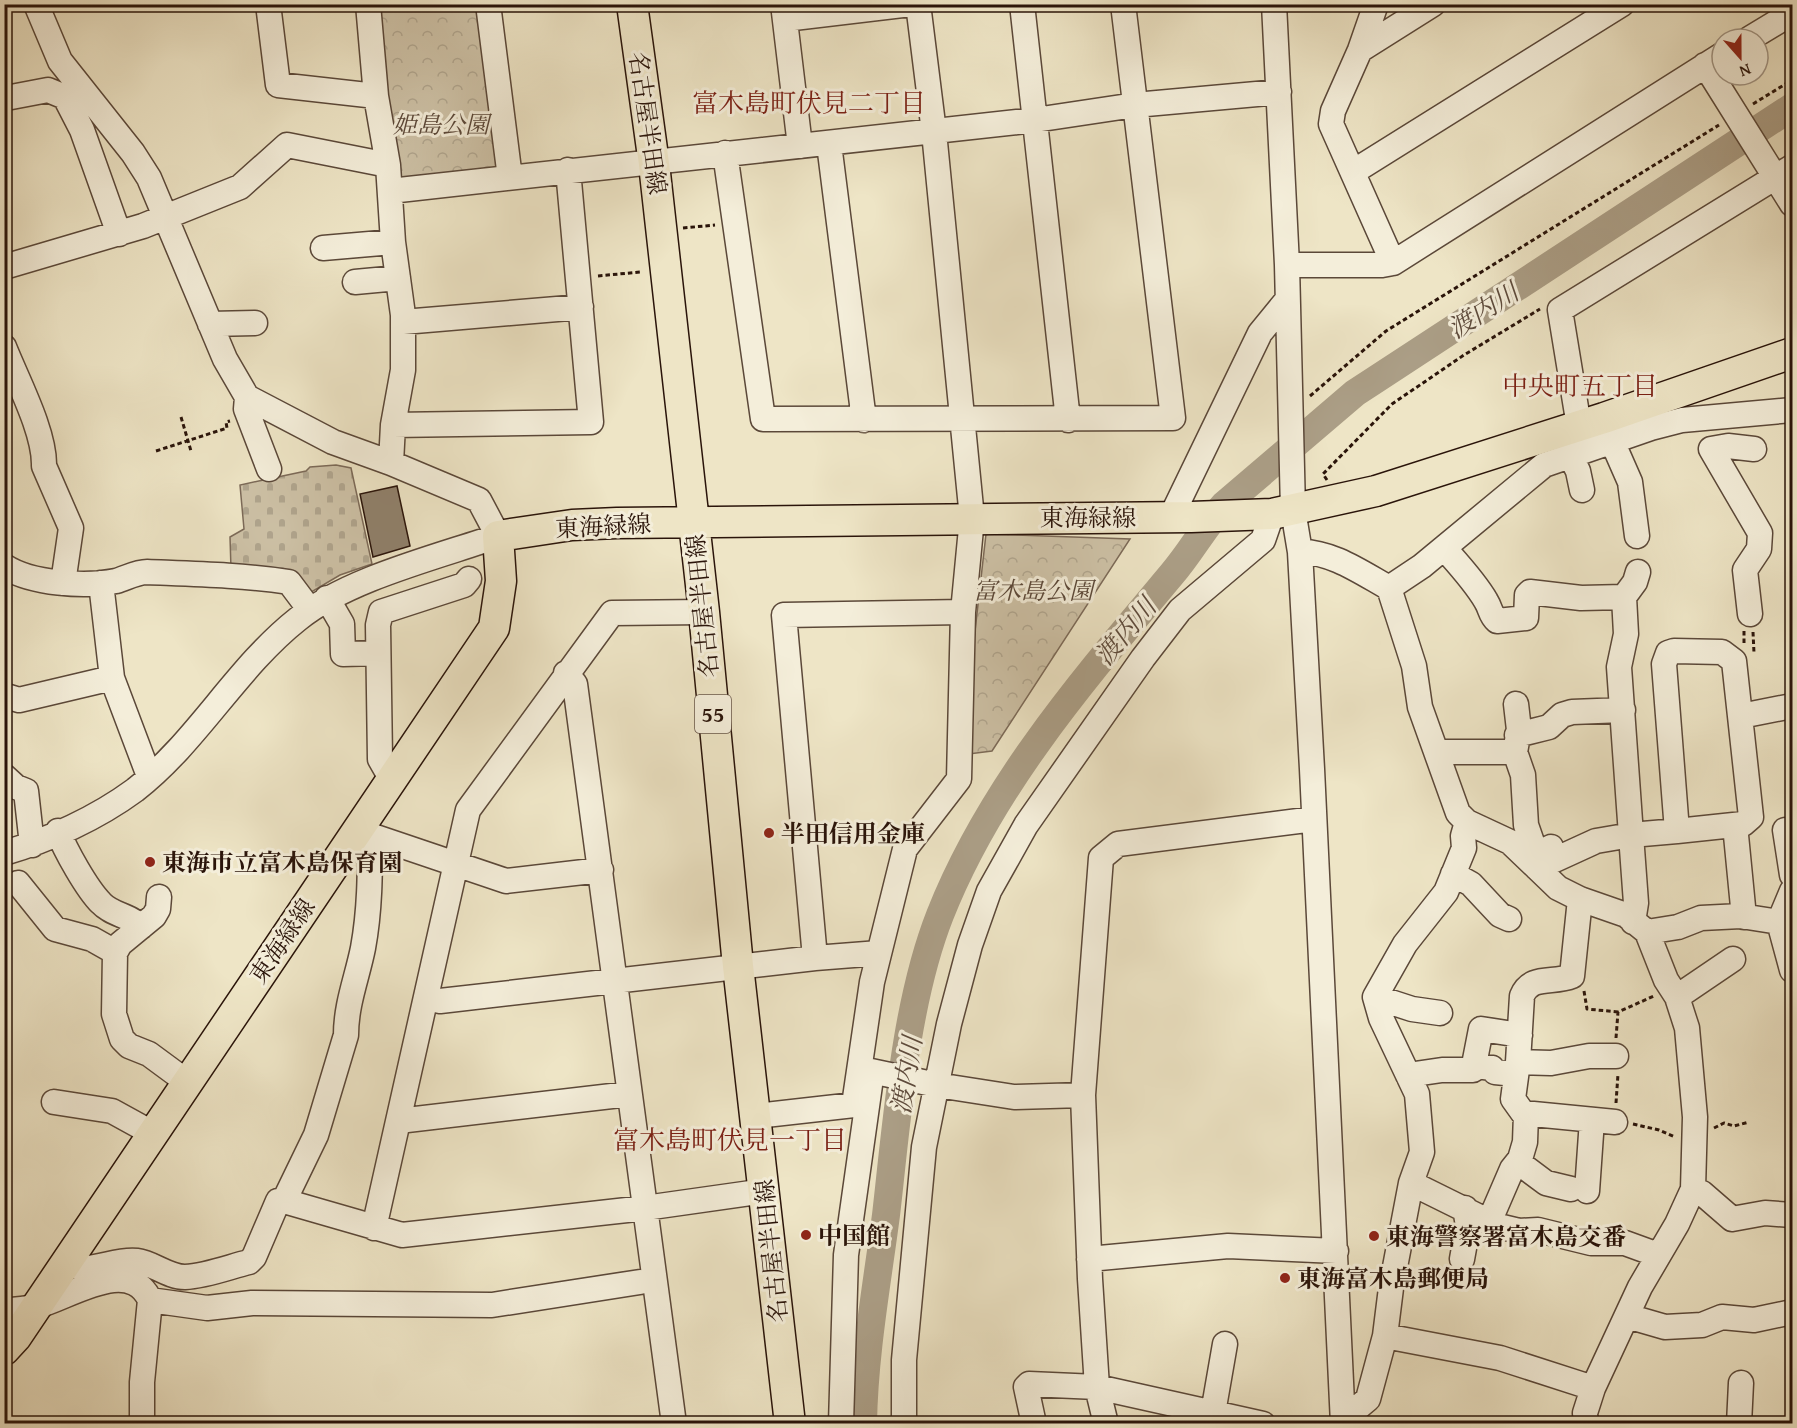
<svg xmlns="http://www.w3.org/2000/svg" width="1797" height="1428" viewBox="0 0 1797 1428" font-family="'Gentium Book Plus','Noto Serif JP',serif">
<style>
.cemetery{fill:url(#cemetery-stones);stroke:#7c6a58;stroke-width:1.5}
.park{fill:url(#park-crowns);stroke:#7c6a58;stroke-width:1.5}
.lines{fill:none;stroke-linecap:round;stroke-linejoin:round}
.river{stroke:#ab9e86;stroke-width:28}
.building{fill:#90816c;stroke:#2a140a;stroke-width:1.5}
.minor-casing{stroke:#5b4839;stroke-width:27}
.major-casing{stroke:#2a140a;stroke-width:33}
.path{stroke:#2a140a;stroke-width:3;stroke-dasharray:4.5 3;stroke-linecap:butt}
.minor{stroke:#f4eeda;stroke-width:24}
.major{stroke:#eee5c6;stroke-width:30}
.poi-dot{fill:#8f2418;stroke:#f4eeda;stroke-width:2}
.labels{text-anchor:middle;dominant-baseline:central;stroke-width:6;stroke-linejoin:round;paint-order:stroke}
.shield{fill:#f4eeda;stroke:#675548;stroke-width:1.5}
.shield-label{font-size:22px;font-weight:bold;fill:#2a140a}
.street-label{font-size:24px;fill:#2a140a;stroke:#f4eeda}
.park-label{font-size:24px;font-style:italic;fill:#5b4839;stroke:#f4eeda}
.poi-label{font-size:24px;font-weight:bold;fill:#2a140a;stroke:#f4eeda;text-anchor:start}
.neighbourhood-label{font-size:26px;fill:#7a1f14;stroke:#f4eeda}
.water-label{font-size:26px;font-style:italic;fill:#5e4b3c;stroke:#f4eeda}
</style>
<defs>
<pattern id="cemetery-stones" width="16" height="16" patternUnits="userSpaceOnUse" patternTransform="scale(1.5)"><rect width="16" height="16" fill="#cdc1a6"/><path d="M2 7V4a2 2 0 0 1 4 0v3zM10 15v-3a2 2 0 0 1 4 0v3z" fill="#b0a58e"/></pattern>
<pattern id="park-crowns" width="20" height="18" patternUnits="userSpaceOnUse" patternTransform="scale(1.5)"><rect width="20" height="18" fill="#cdc1a6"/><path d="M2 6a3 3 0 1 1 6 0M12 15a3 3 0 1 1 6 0" fill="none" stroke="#b0a58e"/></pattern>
</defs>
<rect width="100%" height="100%" fill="#eee5c6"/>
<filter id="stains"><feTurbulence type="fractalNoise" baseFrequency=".00333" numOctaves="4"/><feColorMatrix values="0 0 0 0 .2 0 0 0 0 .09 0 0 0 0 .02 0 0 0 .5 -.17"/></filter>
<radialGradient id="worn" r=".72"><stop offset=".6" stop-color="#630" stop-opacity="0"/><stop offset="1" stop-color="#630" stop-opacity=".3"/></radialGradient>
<path class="cemetery" d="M336,465L351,468L372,564L340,575L308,594L231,569L230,537L244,529L240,485L306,471L310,467Z"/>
<path class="park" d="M375,5H477L500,171L396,185Z
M986,534L1130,539L992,751L961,755Z"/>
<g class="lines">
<path class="river" d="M863,1424C864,1354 877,1284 886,1215C897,1120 905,1004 940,915C991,786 1084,679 1172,574C1191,552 1204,527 1224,505L1355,393L1378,378L1792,107"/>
</g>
<path class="building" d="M397,486L410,546L373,557L360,494Z"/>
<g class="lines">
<defs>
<path id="minor" d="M268,4L278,85L376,96
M368,4L376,96L388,165L393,242L403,315V370L393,425L391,463
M488,4L509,170
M783,4L800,146
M1022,4L1068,420
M1274,4L1287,265L1293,510L1300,552L1312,769L1343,1424
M1376,4L1360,50L1333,111L1331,124L1393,263
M785,19L911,4
M1749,39L1792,13
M1360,50L1433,4
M1705,65L1792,204
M4,95L6,98L48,90L65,97L79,91
M65,97L82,130L119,234
M829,144L864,420
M725,153L763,419L1173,418L1123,4
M1353,172L1622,4
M390,191L1035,120L1135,105L1279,92
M323,248L393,242
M1287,265H1382L1393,263L1722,55
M4,267L143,226L240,187L287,145L388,165
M355,282L398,278
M403,322L581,307
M210,324L255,323
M4,347C17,380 45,432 44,466L71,528L63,583
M247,397L246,409L269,469
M393,425L591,422L568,170
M1579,426L1560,310L1792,167
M1612,441L1630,482L1637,536
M1570,455L1578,471L1582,490
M1171,517L1260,333L1287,300
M1444,548C1459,565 1475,582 1486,601C1491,609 1490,615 1497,621L1526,618L1527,595L1530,592L1581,598L1624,597L1635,582L1638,572
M1300,552C1331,551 1362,573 1389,588L1414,666L1420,707L1458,813L1467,822L1510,842L1558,888L1580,899L1626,915L1647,932L1666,980L1677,997L1687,1028L1695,1117L1693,1189L1677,1224L1640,1287L1593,1388L1585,1413L1586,1424
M4,566C31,584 85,587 116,581C126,578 137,572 147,572C195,574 242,575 289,582L310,610
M101,583L112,678L149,776
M1389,588L1422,566L1544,465L1651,428L1682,420L1792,410
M327,598L342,624L343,654L378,653
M1750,614L1745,570L1759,549L1760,533L1711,449L1728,446L1754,449
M1674,651L1722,652L1734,661L1751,817L1743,824L1677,831L1664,664L1668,653Z
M566,673L575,684L674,1424
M6,696L19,700L112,678
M1516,704L1519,730L1515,752L1523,775L1526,825L1535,851L1539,853L1551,847
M1741,716L1792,706
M1517,735L1549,727L1562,715L1572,712L1623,710
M1437,754L1445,752H1515
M4,776L16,787L26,791L32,845
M392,780L380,759L378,625L381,612L464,585L469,579
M1735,825L1744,917
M361,826L370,835L506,881L601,870
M1785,830L1792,875
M58,831C65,850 87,889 101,903C112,915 130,915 141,927
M4,853C49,840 97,818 135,790C197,742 236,668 298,619C347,579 437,557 498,536L479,500L391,463L333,442L247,397L225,359L149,178L133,153L60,61L36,4
M1537,868L1596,841L1631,835L1619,667L1626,634L1624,597
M1453,874L1471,884L1500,915L1509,919
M18,883L55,929L92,939L115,952
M159,897L158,909L154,916L120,944L115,953L114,1014L122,1039L129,1046L149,1054L187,1082
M1580,899L1572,976C1553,984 1531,974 1522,996L1518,1062L1551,1063L1589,1056H1616
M1633,922L1636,903L1631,835L1677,831
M1779,922L1792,970
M1647,932L1678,927L1701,918L1741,916L1779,922L1792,891
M815,958L784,615L963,612
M1375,997L1412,1009L1440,1013
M1677,997L1733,959
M426,998L440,1001L815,958L879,953
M1518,1062L1513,1099L1523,1113L1615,1122
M1476,1066L1492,1068L1495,1072L1515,1074
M871,1071L937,1085L1014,1097L1083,1095
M1408,1075L1442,1070H1473L1481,1029L1520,1035
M54,1102L112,1111L152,1133
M756,1116L854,1105L872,982L905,849L959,779L963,612L972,518L934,132L918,4
M399,1117L407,1120L629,1094
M1518,1162L1546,1183L1571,1189
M1411,1183L1498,1226L1519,1231L1538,1230L1591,1243H1625L1658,1255
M1693,1189L1702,1193L1732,1219L1765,1213L1792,1215
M1587,1191L1592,1120
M284,1201L402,1235L645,1208L765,1191
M1490,1220L1512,1169L1520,1159L1525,1142L1526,1114
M374,1228L468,810L612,613L704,612
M1089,1259L1228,1246L1336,1251
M1462,1259L1468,1226L1465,1208
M65,1262C89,1277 111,1258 137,1261C153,1263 168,1277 185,1277C206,1276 229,1267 249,1262L254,1257L278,1201H284L316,1135L346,1035C346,1004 357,978 363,948C370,910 370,873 370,835
M4,1310C15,1310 27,1309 37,1306C69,1298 129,1255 150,1300
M1627,1316L1665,1327L1702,1325L1722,1317L1754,1320L1792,1312
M1385,1336L1500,1358L1593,1388
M1213,1413L1225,1344
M1343,1420L1368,1399L1385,1336L1391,1288L1411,1183L1422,1152L1417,1094L1381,1018L1375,997L1405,944L1446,892L1464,848L1463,836L1467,822
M142,1424V1382L150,1300L207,1308L252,1303L492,1305L640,1282
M841,1424L846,1255L870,1085
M904,1424V1360L924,1147L949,1024L970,945L989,891L1026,825L1143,658L1180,610L1263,540L1272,514
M1034,1424L1026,1387L1029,1384L1097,1387L1263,1424
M1106,1424L1097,1387L1090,1279L1083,1095L1101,858L1118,844L1314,819
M1739,1424L1741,1383"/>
<path id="major" d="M632,4L654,164L704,612L738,966L790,1424
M4,1350L16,1337L494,628L501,581L498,536L572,525L617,523L1191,517L1272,514L1376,491L1604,418L1792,353"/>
</defs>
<use href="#minor" class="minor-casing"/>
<use href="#major" class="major-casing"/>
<path class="path" d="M1753,104L1792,80
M683,228L715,225
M598,276L640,272
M1310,396L1386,331L1719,125
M181,417L191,451
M156,451L227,428L226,422L230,421
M1327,480L1323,474L1392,404L1464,355L1540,309
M1744,631V646
M1753,632L1754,653
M1584,991L1587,1009L1618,1012
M1616,1038L1618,1012L1654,996
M1616,1103L1618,1074
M1633,1124L1659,1130L1675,1137
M1714,1128L1724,1123L1734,1126L1749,1122"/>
<use href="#minor" class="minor"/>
<use href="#major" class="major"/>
</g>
<g class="poi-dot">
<circle cx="769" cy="833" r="6"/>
<circle cx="150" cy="862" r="6"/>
<circle cx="806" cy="1235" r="6"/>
<circle cx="1374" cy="1236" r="6"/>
<circle cx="1285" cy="1278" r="6"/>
</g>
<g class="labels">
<rect class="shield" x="695" y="695" width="36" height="38" rx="4.5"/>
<g class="shield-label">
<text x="713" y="714">55</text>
</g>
<g class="street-label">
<text transform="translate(648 123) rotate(82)">名古屋半田線</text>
<text x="1088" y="517">東海緑線</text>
<text transform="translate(603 526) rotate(-3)">東海緑線</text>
<text transform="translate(702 606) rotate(-96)">名古屋半田線</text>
<text transform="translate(282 941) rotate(-56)">東海緑線</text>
<text transform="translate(771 1251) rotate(-96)">名古屋半田線</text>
</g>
<g class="park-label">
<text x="441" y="124">姫島公園</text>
<text x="1033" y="590">富木島公園</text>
</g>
<g class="poi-label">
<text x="781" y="833">半田信用金庫</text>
<text x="162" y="862">東海市立富木島保育園</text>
<text x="818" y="1235">中国館</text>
<text x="1386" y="1236">東海警察署富木島交番</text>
<text x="1297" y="1278">東海富木島郵便局</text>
</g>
<g class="neighbourhood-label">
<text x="809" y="102">富木島町伏見二丁目</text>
<text x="1580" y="385">中央町五丁目</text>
<text x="730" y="1139">富木島町伏見一丁目</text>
</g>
<g class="water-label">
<text transform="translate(1483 310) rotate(-33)">渡内川</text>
<text transform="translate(1125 631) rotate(-50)">渡内川</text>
<text transform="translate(906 1075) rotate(-81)">渡内川</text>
</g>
</g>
<rect width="1797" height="1428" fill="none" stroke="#eee5c6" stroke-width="24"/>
<rect x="6" y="6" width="1785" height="1416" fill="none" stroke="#2a140a" stroke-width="3"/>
<rect x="12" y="12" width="1773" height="1404" fill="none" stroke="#2a140a" stroke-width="1.5"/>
<g transform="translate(1740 57) rotate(159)"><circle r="28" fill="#f4eeda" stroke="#a39787" stroke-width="1.5"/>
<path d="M0-4.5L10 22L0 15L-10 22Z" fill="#8f2418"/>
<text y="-9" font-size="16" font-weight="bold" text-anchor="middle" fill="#2a140a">N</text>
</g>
<rect width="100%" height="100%" filter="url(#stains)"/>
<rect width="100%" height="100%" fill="url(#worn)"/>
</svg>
